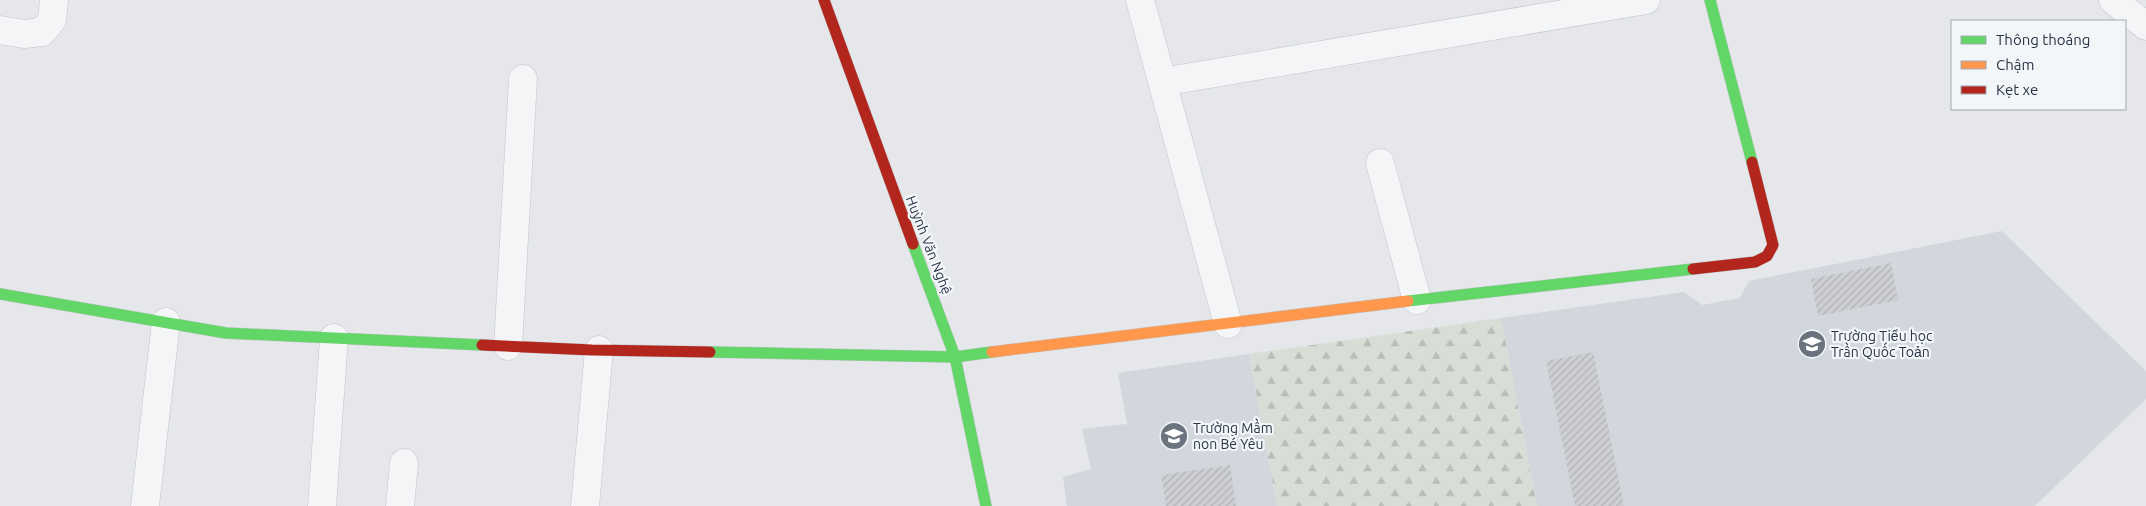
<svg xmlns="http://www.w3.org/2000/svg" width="2146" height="506" viewBox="0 0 2146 506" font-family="Ubuntu,sans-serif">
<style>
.built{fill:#d2d7dd}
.forest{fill:url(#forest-firs)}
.building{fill:url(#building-hatch)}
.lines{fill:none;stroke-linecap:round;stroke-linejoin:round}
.street-casing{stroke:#c3c5c8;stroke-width:29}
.fast-casing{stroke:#c3c5c8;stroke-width:12}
.slow-casing{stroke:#c3c5c8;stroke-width:12}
.jam-casing{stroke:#c3c5c8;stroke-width:12}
.street{stroke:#f4f5f7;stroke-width:28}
.fast{stroke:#63d668;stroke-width:11}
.slow{stroke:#ff974d;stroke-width:11}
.jam{stroke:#b3261e;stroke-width:11}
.labels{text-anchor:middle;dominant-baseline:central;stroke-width:4.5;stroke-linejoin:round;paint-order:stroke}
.street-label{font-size:14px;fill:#293546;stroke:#f3f6f9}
.poi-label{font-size:14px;fill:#293546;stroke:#f3f6f9;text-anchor:start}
</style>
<defs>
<pattern id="forest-firs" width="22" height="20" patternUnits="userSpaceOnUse" patternTransform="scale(1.25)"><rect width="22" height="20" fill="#d6ded5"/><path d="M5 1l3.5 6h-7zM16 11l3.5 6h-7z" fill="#b8bfb8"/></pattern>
<pattern id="building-hatch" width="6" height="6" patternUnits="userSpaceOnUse" patternTransform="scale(1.25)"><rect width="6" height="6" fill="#cdcfd2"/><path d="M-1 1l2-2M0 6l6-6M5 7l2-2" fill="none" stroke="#b0b2b6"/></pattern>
</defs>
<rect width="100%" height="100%" fill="#e5e7ea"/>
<path class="built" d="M2002,231L2146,371V399L2035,506H1537L1501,318L1684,292L1702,305L1740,298L1749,281Z
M1249,354L1277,506H1067L1063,477L1091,469L1082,429L1127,424L1118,373Z"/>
<path class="forest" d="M1501,318L1537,506H1277L1249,354Z"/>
<path class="building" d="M1891,263L1898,300L1818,316L1811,279Z
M1593,352L1624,506H1575L1546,361Z
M1230,465L1236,506H1166L1161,475Z"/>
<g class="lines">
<defs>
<path id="street" d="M1140,0L1228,324
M2113,0L2146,26
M0,30L24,34L42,32L52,20L54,0
M1162,82L1646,0
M1380,163L1417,300
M508,346L523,79
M145,506L166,322
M322,506L334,338
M400,506L404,463
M585,506L599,350"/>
<path id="fast" d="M1710,0L1752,162
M913,244L955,357L986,506
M0,294L226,333L482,345
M1408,301L1693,269
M710,352L955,357L992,352"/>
<path id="slow" d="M992,352L1408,301"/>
<path id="jam" d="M824,0L913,244
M1693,269L1755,262L1767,256L1773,245L1752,162
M482,345L592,350L710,352"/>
</defs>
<use href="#street" class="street-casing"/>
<use href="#fast" class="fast-casing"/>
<use href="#slow" class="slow-casing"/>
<use href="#jam" class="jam-casing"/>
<use href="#street" class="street"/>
<use href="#fast" class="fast"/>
<use href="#slow" class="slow"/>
<use href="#jam" class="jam"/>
</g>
<defs>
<symbol id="school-disc" viewBox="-11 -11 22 22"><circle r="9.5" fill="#6b737f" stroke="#f3f6f9"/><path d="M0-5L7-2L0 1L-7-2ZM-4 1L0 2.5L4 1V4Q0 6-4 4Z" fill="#fff"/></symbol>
</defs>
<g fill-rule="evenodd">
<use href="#school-disc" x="1796" y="328" width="32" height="32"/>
<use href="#school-disc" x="1158" y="420" width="32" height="32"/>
</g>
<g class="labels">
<g class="street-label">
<text transform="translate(929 245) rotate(69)">Huỳnh Văn Nghệ</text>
</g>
<g class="poi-label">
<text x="1831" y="336">Trường Tiểu học<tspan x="1831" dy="16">Trần Quốc Toản</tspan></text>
<text x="1193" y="428">Trường Mầm<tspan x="1193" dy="16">non Bé Yêu</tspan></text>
</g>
</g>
<rect x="1951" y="20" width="175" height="90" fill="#f3f6f9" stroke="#a2a9b1"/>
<rect x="1961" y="36" width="25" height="8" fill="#63d668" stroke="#a2a9b1"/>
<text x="1996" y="45" font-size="15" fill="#293546">Thông thoáng</text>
<rect x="1961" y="61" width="25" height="8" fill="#ff974d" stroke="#a2a9b1"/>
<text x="1996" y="70" font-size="15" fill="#293546">Chậm</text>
<rect x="1961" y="86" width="25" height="8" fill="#b3261e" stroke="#a2a9b1"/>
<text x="1996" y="95" font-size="15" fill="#293546">Kẹt xe</text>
</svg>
